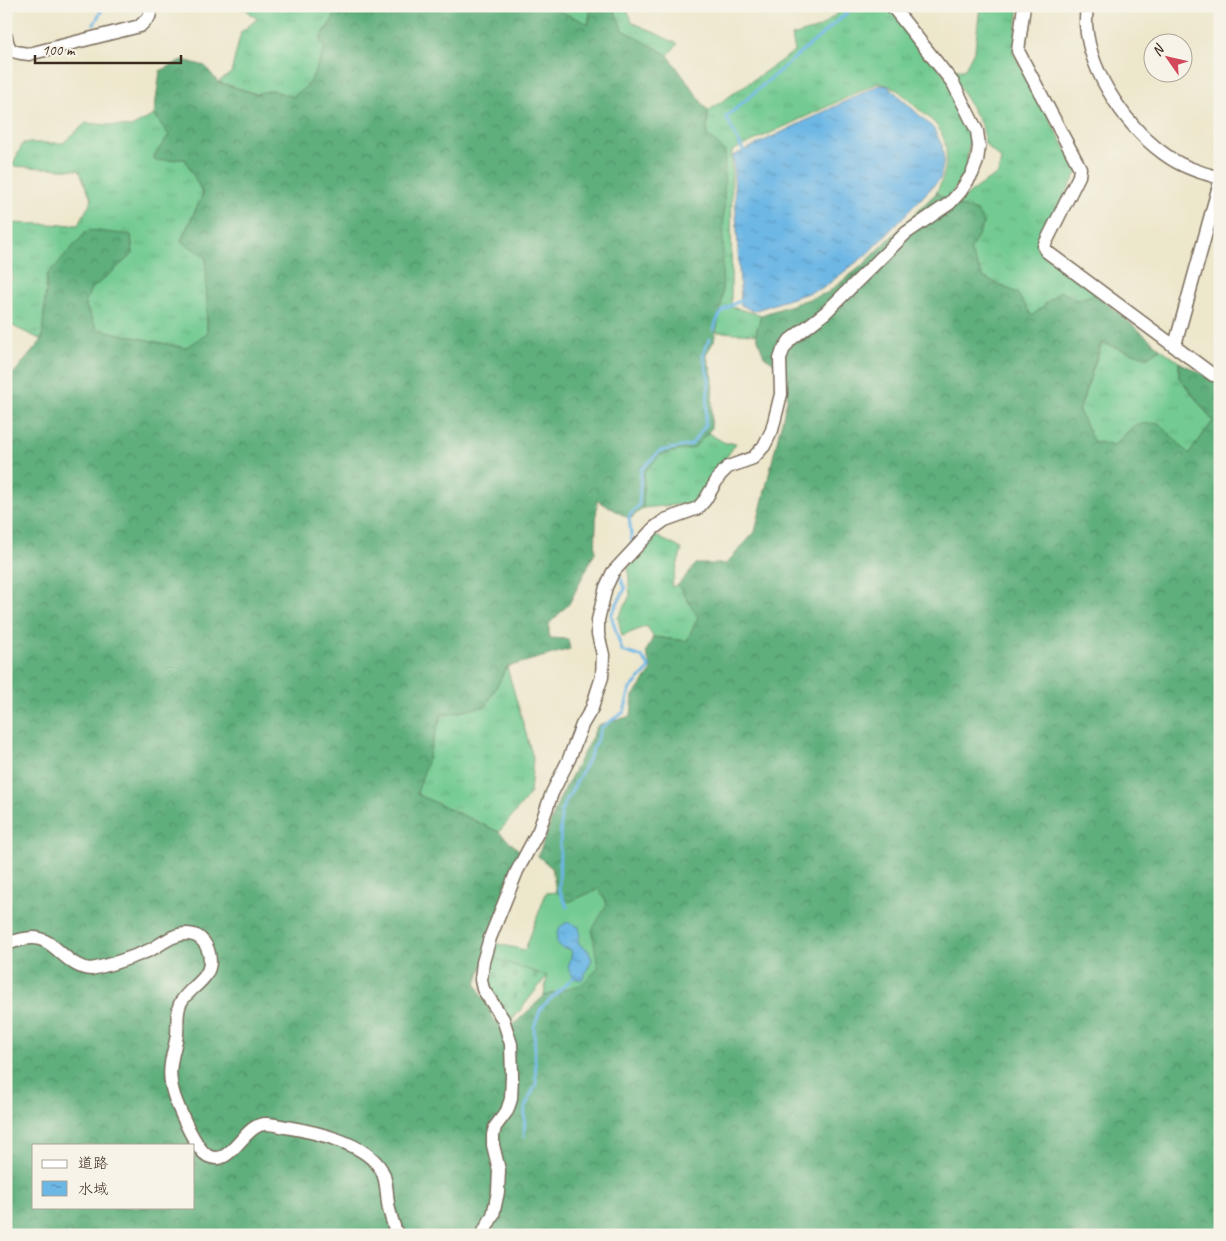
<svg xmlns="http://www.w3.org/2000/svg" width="1226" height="1241" viewBox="0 0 1226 1241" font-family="Caveat,'Klee One',sans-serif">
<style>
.grass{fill:url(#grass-tufts);stroke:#577a58}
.forest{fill:url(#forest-crowns);stroke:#4c6c4d;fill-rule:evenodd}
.cemetery{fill:url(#cemetery-stones);stroke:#577a58}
.garden{fill:#73cb92;stroke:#577a58}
.water{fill:url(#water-ripples);stroke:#547082}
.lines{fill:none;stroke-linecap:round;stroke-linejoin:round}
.stream{stroke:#6db7e5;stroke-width:3}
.minor-casing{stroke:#796c5b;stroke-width:15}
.minor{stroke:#fff;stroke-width:12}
</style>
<defs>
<pattern id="grass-tufts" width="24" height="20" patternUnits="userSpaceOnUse" patternTransform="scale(1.25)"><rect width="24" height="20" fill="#73cb92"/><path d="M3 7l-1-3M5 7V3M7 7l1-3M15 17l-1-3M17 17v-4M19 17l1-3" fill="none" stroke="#64ae7d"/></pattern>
<pattern id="forest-crowns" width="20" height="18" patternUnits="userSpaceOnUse" patternTransform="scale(1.25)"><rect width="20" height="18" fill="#5eaf7c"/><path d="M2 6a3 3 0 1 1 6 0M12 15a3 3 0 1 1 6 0" fill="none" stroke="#4f8f65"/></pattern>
<pattern id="cemetery-stones" width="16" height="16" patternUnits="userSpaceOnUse" patternTransform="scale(1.25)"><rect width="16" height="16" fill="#73cb92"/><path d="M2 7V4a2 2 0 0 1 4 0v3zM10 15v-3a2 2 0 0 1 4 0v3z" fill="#64ae7d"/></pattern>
<pattern id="water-ripples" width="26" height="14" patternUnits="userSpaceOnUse" patternTransform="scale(1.25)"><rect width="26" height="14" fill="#6db7e5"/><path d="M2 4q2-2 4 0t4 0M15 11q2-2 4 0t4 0" fill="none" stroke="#5b95b9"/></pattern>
</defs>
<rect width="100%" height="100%" fill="#f7f3e8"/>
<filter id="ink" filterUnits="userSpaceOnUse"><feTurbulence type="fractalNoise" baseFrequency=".02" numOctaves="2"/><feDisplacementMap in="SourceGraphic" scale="10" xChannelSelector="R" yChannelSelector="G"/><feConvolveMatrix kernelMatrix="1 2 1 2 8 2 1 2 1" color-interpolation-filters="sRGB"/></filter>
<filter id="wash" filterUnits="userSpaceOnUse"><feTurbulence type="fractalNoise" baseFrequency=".0096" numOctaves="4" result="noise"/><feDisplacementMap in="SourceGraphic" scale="20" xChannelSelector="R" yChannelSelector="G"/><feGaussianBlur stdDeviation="1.12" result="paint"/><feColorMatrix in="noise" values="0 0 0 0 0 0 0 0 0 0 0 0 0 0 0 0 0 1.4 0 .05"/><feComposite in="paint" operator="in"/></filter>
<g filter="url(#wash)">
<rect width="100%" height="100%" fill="#ede7cc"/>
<path class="grass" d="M242,6H341L320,39L325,49L309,84L293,97L272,90L257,94L218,82L231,73L241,32L257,19Z
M549,6H590L589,25L553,9Z
M612,6H626L632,22L678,44L668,55L623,30Z
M846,6H888L947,78L970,135L966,171L947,200L936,193C947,173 952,146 937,126C931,118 921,112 914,105C901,93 896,86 878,83L732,151L731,307L761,315L756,334L716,332L722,301L707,135L708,111L795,51L792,36L819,28Z
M980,6H1019L1013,53L1078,171L1036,248L1096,294L1076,300L1060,291L1032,316L1017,293L983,277L970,251L977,211L957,205L977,187L998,174L1001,159L985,144L983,128L950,70H964L975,49Z
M154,115L169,135L154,156L185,159L203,194L181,240L206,257L207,334L185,348L97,329L85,305L90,290L133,254L131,235L47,275L42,340L6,323V283L12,280L11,251L6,235V223L78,225L92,200L79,170L12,166L23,143H63L86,123L131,127Z
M1102,343L1146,357L1161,349L1179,362V377L1213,421L1189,454L1136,424L1113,446L1093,441L1079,411Z
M708,433L725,443H736L696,503L643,508L644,472L662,454L693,448Z
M656,536L682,549L671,587L678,585L698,617L687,641L653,637L647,626L622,636L618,618L630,596L628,568Z
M507,667L533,758L530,794L499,832L416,794L441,716L486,706Z"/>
<path class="forest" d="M341,6H549L589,24L590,6H612L623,30L668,55L708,111L707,135L725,151L722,301L714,341L706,354L713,378L711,429L694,448L662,454L644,472L643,508L630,519L597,500L595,552L569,604L549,624V638L568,639L570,649L507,667L486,706L441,716L417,794L499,832L522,853L476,984L495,1021L511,1027L544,996L582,984L598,968L592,930L598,889L569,902L556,892L552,868L538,856L559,800L598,725L631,716L633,696L652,670L646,652L653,637L687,641L698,617L678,585L696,564H726L755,532L787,400V372L764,356L756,334L761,315L827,293L863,265L936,193L957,205L977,211L984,224L970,251L983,277L1017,293L1032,316L1060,291L1076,300L1096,294L1161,349L1147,357L1101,343L1079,411L1093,441L1113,446L1136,424L1159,423L1189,454L1213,421L1179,377V362L1214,380L1220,379V1235H6V374L14,373L42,340L47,275L88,230L131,235L133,254L90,290L85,305L97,329L185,348L207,334L206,257L181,241L203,194L185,159L155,161L154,156L169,135L154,115L160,71L183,60L205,66L218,82L256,94L272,90L293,97L309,84L325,49L320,39ZM34,1145H194V1207H34Z"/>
<path class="cemetery" d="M491,957L547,976L510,1023L486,980Z"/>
<path class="garden" d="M599,889L607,904L592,930L598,968L582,984L544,996L547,976L491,957L494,943L525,950L546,893L556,892L569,902Z"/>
<path class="water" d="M879,85L888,86L933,128L942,145L944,161L940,179L866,255L823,288L753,311L741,305L733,156Z
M568,922L579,927L580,935L578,942L582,947L588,950L592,960L582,980L573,978L568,968L572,953L570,949L562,948L557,943C556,932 557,927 568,922Z"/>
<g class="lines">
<path class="stream" d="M94,24L104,6
M745,154L726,117L848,12L852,6
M714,330C718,311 727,306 743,300
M632,544L629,516L639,505L641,470L660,451L691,445L705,426L709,380L703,355L709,339
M567,907L559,890L561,811L589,758L602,727L624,712L630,689L650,668L642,657L622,651L611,615L625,589L621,578
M524,1137L525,1107L536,1084L534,1027L541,1008L573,978"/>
</g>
</g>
<g filter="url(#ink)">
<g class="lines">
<defs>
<path id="minor" d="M1024,6L1018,51L1080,168L1079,176L1044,246L1046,251L1213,375L1220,374
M1087,6C1086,13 1086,19 1086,25C1090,75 1129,131 1170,158C1185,168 1203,173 1220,178
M6,37C9,53 14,52 29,54L140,26L149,17L152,6
M1175,345L1220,182
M6,944C15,941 24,938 33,938C55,938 67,968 91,969C107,966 137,956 152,949C163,943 173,934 186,934C202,933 210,948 210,962C209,982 187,988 180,1004C176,1013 178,1024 177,1034C176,1044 172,1054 171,1064C167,1088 180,1111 190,1132C195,1140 199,1151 208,1156C230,1167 242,1130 260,1125C268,1122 278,1126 286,1127C315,1132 364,1142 381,1169C388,1181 386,1196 389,1209C391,1218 394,1226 397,1235
M482,1235L493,1215L498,1192L499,1170L493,1145V1135L495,1127L507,1111L511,1099L512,1076L511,1044L503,1019L483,989L481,980L483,962L490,938L517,871L539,830L552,793L569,759L582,725L592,708L597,692L602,677L603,655L598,634V620L606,587L613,572L654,528L665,520L698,508L705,500L720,475L728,467L753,458L764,446L772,430L781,394L780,359L783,350L790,340L825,313L906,233L950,203L960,192L972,174L977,161L979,146L977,131L953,83L892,6"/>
</defs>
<use href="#minor" class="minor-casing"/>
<use href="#minor" class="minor"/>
</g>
</g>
<rect width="1226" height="1241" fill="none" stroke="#f7f3e8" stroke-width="25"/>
<rect x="32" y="1144" width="162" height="65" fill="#f7f3e8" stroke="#aca397"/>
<rect x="42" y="1160" width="25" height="8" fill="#ffffff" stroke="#aca397"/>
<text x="78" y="1168" font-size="15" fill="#3b2a1e">道路</text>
<rect x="42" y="1181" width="25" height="15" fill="url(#water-ripples)" stroke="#aca397"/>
<text x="78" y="1194" font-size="15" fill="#3b2a1e">水域</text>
<g transform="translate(1168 58) rotate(304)"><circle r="24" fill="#f7f3e8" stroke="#aca397"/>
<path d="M0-4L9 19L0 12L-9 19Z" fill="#d1495b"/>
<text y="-8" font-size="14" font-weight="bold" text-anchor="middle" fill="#3b2a1e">N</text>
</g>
<path d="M35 55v8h146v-8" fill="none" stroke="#3b2a1e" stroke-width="2.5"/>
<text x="42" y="55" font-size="15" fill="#3b2a1e" stroke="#f7f3e8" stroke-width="4" paint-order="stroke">100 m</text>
</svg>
